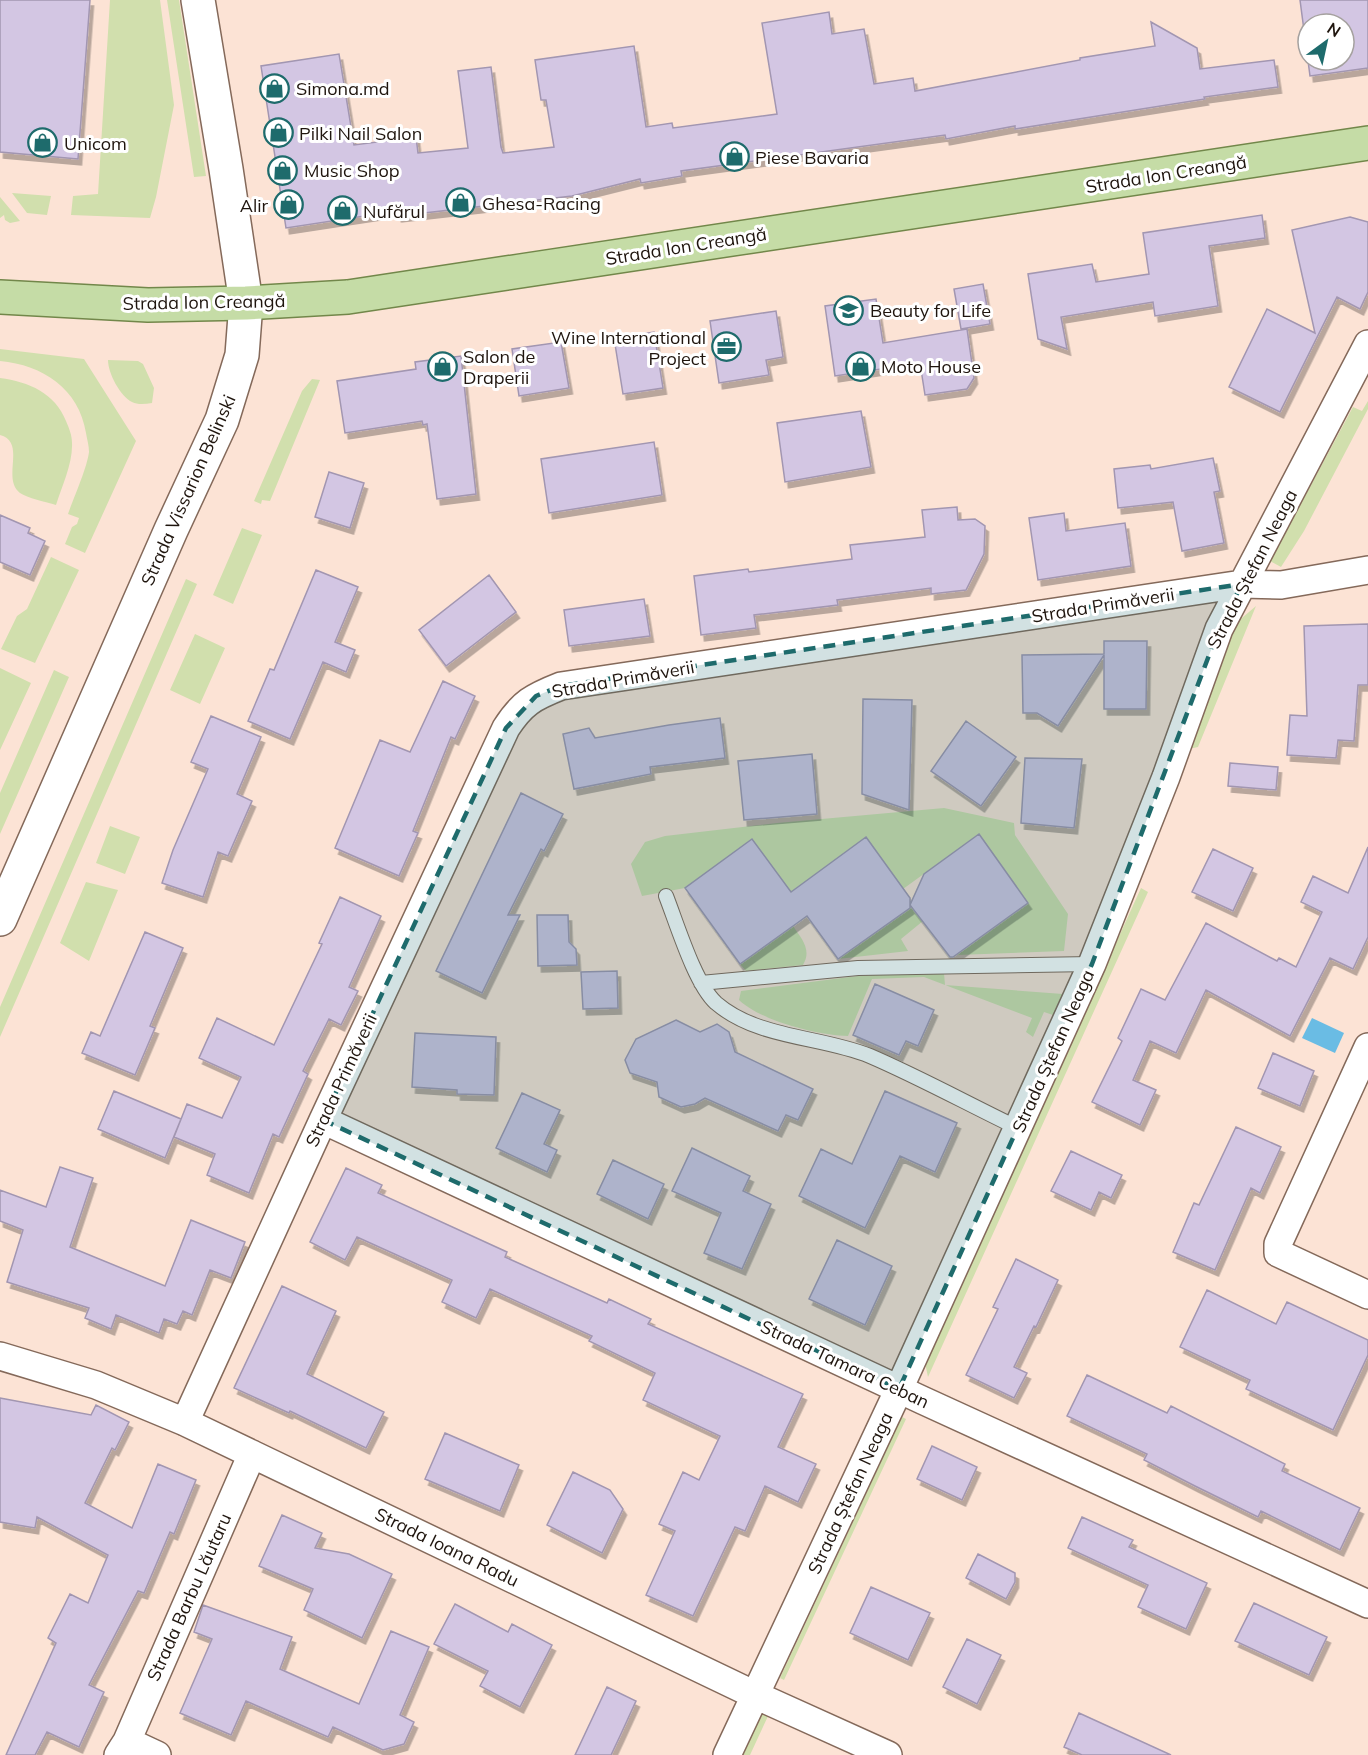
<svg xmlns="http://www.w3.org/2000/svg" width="1368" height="1755" viewBox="0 0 1368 1755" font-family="Mulish,sans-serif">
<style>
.green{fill:#d1dfad}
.water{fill:#6abce4}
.building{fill:#d3c6e3;stroke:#a296b1;stroke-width:1.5;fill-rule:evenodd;filter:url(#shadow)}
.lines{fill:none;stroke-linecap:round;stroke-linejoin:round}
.lane-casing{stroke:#84695a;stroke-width:16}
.street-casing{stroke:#84695a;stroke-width:30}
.secondary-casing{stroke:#84695a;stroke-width:36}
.primary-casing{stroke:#72874a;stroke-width:36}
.lane{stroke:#fff;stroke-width:14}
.street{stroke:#fff;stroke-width:27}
.secondary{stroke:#fff;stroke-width:33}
.primary{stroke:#c5dca6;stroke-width:33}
.marked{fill:#1e6b6c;fill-opacity:0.2;stroke:#1e6b6c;stroke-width:4.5;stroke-dasharray:12 8;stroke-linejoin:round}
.labels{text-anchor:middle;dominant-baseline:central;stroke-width:6;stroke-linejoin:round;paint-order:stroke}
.poi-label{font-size:18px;fill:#1f150e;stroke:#fff;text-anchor:start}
.street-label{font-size:18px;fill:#1f150e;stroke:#fff}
</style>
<defs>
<filter id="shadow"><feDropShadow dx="3.5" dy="6" stdDeviation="0" flood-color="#0004"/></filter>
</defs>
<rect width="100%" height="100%" fill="#fce3d5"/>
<path class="green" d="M110,0H160L174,105L156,197L150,218L71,215L73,196L98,194Z
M167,0H179L206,176L194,177Z
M12,193L51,196L47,215L27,213Z
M0,197L20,221L10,223L5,220L4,215L0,218Z
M0,349L84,359L136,441L85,553L65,544L72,527L77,524L79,518L68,514C74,497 87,468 89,452C89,446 87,439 86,433C79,389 43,365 0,361Z
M108,360L138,361L143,364L154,388L152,403C145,404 138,405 132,402C120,396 108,373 108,360Z
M0,378C29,382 55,393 66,421C69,428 72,435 72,443C73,463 62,486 56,505C46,502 27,498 20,493C1,479 27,442 0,435Z
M312,379L320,380L270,501L262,500L261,504L254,501L302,391Z
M1368,401V409L1304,531L1281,567L1270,561L1353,407L1362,411Z
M242,528L262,535L233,604L213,595Z
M51,557L79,570L35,663L1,649L17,616L27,609Z
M186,579L197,584L0,1037V1007Z
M1256,606L1198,747L1189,749L1236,623Z
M195,634L225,648L200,704L170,690Z
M0,668L31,683L0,750Z
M54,670L69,677L0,834V793Z
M944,808L1014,823L1015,835L1068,914L1064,951L957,955L1028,903L979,834L903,889L866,838L791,892L752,839L685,888L642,896L631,864L645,842L665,836L777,823Z
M110,826L140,837L125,874L96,863Z
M86,882L118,890L89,961L60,943Z
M1141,888L1148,892L928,1377L925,1363Z
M913,906L923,921L901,939L908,951L838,959Z
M793,926C802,939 812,950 803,965L746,971L740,964Z
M944,973L945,985L1063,994L1053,1015L1044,1012L1033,1037L1026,1032L1032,1018L924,977L872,979L848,1036C817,1035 761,1021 739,1000L741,991L873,974Z
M902,1417L906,1419L784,1680L780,1678Z
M763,1711L769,1714L750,1755H743Z"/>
<path class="water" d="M1312,1018L1344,1033L1335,1053L1302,1038Z"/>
<path class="building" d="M0,0H90L78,159L0,152Z
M1300,0H1368V68L1310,76ZM1308,24H1344V60H1308Z
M829,12L832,34L864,29L874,84L913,78L915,91L1080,60V58L1155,46L1151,22L1197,48L1200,69L1274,60L1278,87L1204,97L1205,99L1015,129V126L946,139L945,135L681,171L682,176L641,183L640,179L572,196L398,216L397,211L286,228L261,66L339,54L354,145L416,137L418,153L468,148L458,71L491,67L501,147L503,153L554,147L546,100H541L535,60L634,46L646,127L672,123L673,128L777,114L762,23Z
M1262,215L1265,238L1209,246L1218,306L1155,316L1153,302L1061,317L1067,349L1038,339L1028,274L1092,264L1096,282L1149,274L1143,233Z
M1350,217L1368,222V292L1360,309L1337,297L1280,412L1229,387L1267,309L1315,333L1292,230Z
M983,284L990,324L961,329L954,289Z
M876,299L883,343L967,329L974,378L967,389L925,395L920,363L835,376L825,306Z
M776,311L783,357L766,360L769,375L719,383L710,321Z
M654,332L663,388L623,394L614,338Z
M561,342L569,388L519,396L512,349Z
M461,356L476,494L437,499L427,424L423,425L422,421L345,433L337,381L416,369L415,362Z
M861,411L871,467L785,482L777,423Z
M654,442L662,495L549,513L541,459Z
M1213,458L1220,491L1214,492L1224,543L1182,551L1173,502L1118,508L1114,469L1150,465L1151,469Z
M329,472L364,483L350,528L315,517Z
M957,507L958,520L975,519L985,526L984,554L966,590L931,594V588L837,600L838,605L754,615L756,628L701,635L694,576L748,569L749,572L852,559L850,545L925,537L922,510Z
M1064,513L1066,531L1125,523L1131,566L1038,580L1029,518Z
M0,515L30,528L28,533L45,541L30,575L0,562Z
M316,570L358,587L335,642L355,650L346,672L323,662L290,739L248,721L270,669L274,670Z
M489,575L516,612L446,666L419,630Z
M644,599L650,636L569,646L564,610Z
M1368,624V685H1358L1354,741L1338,740L1336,758L1287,755L1290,715L1307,716L1304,626Z
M1104,641H1147L1146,709H1104V655L1058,726L1037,713H1023L1022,655L1104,654Z
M443,681L475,696L455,739L451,737L413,831L418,833L399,876L335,848L380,740L410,752Z
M863,699L912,700L909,810L862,794Z
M211,716L261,737L237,794L252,801L228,856L218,852L203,897L162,883L173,850L208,769L191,762Z
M720,718L725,758L650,767L651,774L574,789L563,734L589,728L595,738L669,725Z
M966,721L1016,757L981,806L931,771Z
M812,754L817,814L744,820L738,761Z
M1025,758L1082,759L1074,828L1021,823Z
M1230,763L1278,767L1276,790L1228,786Z
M521,793L563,814L544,851L541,849L508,915H520L482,993L436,971Z
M979,834L1028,903L953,957H950L910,905L924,874Z
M866,837L910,898V908L838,959L807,916L740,964L685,888L752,839L791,892Z
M1368,847V937L1353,969L1330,958L1290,1036L1206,990L1176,1053L1150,1041L1133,1080L1156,1090L1140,1125L1092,1102L1122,1041L1118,1038L1141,989L1165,1000L1206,923L1277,961L1279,958L1296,967L1322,912L1301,902L1313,876L1348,893Z
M1213,849L1253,868L1233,911L1192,892Z
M340,897L381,916L349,987L358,991L341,1025L329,1019L303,1071L308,1074L279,1137L273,1134L249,1193L207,1175L215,1154L174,1137L187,1104L222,1118L241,1077L199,1058L217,1018L274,1045L322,944L319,943Z
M537,915H568L569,942L576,949L577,965L538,966Z
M145,932L183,948L150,1026L155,1028L135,1075L82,1053L91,1032L100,1036Z
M617,971L618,1008L583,1009L581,972Z
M875,984L934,1010L918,1046L906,1041L899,1055L853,1035Z
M676,1020L700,1032L717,1024L729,1032L735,1052L813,1089L798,1120L786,1115L778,1131L705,1098L695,1104L681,1107L659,1097L657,1082L630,1073L625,1060L636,1039Z
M415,1033L496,1037L494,1095L457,1094V1090L412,1087Z
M1273,1053L1314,1071L1300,1106L1258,1088Z
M114,1091L181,1119L165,1158L98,1129Z
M885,1091L957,1123L935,1172L900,1156L865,1228L799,1196L821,1149L852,1164Z
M522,1093L560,1110L544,1144L557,1150L547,1172L496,1148Z
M1236,1127L1281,1147L1260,1193L1251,1188L1215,1270L1173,1252L1194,1203L1199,1205Z
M692,1148L750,1176L743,1191L771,1204L742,1269L704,1253L721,1213L672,1191Z
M1071,1151L1122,1175L1111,1198L1099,1192L1091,1210L1051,1191Z
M613,1160L664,1184L648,1219L597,1194Z
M60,1167L93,1178L70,1247L165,1286L191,1220L245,1242L231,1278L210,1270L192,1315L183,1311L177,1324L164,1319L159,1333L116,1315L111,1329L85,1318L89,1308L7,1282L23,1230L0,1221V1190L46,1207Z
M346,1168L382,1185L378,1193L507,1252L505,1257L607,1303L609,1299L651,1319L648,1324L803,1394L778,1447L816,1464L798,1502L765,1486L745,1531L735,1527L693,1616L646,1595L675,1531L659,1524L683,1472L699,1480L720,1436L643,1400L655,1373L589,1341L592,1336L490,1289L476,1318L442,1302L452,1280L357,1237L345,1260L310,1242Z
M837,1240L892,1266L865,1325L809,1299Z
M1016,1259L1058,1280L1036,1327L1034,1326L1014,1367L1027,1373L1014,1398L966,1375L998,1309L993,1307Z
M282,1286L336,1311L307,1374L384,1412L366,1448L290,1411L289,1413L234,1388Z
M1207,1290L1276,1324L1287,1302L1368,1340V1355L1333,1430L1246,1389L1250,1380L1180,1347Z
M1087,1375L1167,1413L1171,1406L1285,1464L1282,1471L1360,1508L1340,1550L1261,1511L1258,1517L1195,1486L1144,1460L1147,1454L1067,1416Z
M0,1398L91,1415L96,1405L129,1422L115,1450L112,1448L85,1503L132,1528L158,1464L196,1480L174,1534L170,1532L144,1593L138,1591L89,1685L104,1692L79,1747L47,1732L35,1755H6L56,1643L48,1638L70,1594L88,1603L108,1555L37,1517L35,1528L0,1522Z
M445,1433L519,1465L500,1511L425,1479Z
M932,1446L977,1467L962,1500L917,1479Z
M573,1472L610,1490L623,1509L602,1553L547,1525Z
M282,1515L322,1533L315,1548L349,1554L392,1574L362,1638L304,1610L313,1589L259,1566Z
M1082,1517L1133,1540L1129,1547L1207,1583L1186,1629L1138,1607L1148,1585L1068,1548Z
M978,1554L1015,1573V1582L1006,1599L966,1578Z
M871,1587L930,1613L908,1660L850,1633Z
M1254,1603L1327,1637L1309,1675L1235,1641Z
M455,1604L508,1632L512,1624L552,1645L520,1707L480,1686L488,1671L434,1644Z
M203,1605L292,1637L280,1669L359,1704L391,1631L429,1647L400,1715L414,1722L404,1744L383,1750L333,1727L328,1737L246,1701L231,1735L180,1713L212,1639L194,1632Z
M967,1639L1001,1655L977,1704L943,1687Z
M607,1687L636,1701L620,1736L611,1755H575Z
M1079,1713L1171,1755H1082L1064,1747Z"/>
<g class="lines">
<defs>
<path id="lane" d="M666,896C677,924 695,984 716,1003C758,1039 821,1036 870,1056C919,1077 970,1105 1018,1128
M701,983L858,968L1092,964"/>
<path id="street" d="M1368,1047L1278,1244V1253L1368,1295
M323,1120L922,1400L1368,1604
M0,1356L96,1385L185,1422L755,1695L888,1755
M185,1422L323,1120L506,728C522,703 533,697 561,686L1242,584L1281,585L1368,570
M127,1741L157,1755
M118,1755L127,1741L252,1454
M727,1755L899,1389L1092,964L1166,777L1219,629L1368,344"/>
<path id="secondary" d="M0,919L171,530L222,420L242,355L246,303L226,169L198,0"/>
<path id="primary" d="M0,297L148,305L246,303L348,297L1368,143"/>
</defs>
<use href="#lane" class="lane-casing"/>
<use href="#street" class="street-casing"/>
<use href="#secondary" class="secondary-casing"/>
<use href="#primary" class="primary-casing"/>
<use href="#lane" class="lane"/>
<use href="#street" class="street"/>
<use href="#secondary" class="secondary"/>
<use href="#primary" class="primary"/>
</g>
<path class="marked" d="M1242,584L1219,629L1092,964L899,1389L323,1120L506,728L536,696L561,686Z"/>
<defs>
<symbol id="shop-ring" viewBox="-11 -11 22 22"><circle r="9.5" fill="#fff" stroke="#1e6b6c" stroke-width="1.5"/><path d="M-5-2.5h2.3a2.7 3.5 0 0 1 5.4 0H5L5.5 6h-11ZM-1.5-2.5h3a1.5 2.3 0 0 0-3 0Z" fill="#1e6b6c"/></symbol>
<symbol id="school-ring" viewBox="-11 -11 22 22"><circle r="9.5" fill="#fff" stroke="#1e6b6c" stroke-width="1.5"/><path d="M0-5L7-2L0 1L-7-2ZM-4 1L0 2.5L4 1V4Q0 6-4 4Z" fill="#1e6b6c"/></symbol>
<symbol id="office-ring" viewBox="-11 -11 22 22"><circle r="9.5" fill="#fff" stroke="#1e6b6c" stroke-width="1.5"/><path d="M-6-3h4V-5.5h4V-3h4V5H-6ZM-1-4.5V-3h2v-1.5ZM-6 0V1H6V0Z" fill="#1e6b6c"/></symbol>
</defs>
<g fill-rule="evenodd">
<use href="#shop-ring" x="258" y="72" width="33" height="33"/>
<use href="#shop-ring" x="262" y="116" width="33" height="33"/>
<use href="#shop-ring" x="26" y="126" width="33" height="33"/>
<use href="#shop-ring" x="718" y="140" width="33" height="33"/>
<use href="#shop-ring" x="266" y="154" width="33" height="33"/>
<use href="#shop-ring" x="444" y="186" width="33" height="33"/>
<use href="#shop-ring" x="272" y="188" width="33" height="33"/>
<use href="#shop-ring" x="326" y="194" width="33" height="33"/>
<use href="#school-ring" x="832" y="294" width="33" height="33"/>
<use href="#office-ring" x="710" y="330" width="33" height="33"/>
<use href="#shop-ring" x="426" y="350" width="33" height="33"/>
<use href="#shop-ring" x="844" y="350" width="33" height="33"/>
</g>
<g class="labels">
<g class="poi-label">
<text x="296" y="88">Simona.md</text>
<text x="299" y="133">Pilki Nail Salon</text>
<text x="64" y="143">Unicom</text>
<text x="755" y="157">Piese Bavaria</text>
<text x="304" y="170">Music Shop</text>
<text x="482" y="203">Ghesa-Racing</text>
<text x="268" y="205" text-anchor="end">Alir</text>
<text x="363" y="211">Nufărul</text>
<text x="870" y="310">Beauty for Life</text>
<text x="706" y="337" text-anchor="end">Wine International<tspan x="706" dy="21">Project</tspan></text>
<text x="463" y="356">Salon de<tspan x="463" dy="21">Draperii</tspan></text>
<text x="881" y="366">Moto House</text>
</g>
<g class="street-label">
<text transform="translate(1166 174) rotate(-9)">Strada Ion Creangă</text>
<text transform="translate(686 246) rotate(-9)">Strada Ion Creangă</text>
<text transform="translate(204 302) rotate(-1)">Strada Ion Creangă</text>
<text transform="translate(188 490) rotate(-66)">Strada Vissarion Belinski</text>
<text transform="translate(1252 569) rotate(-63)">Strada Ștefan Neaga</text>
<text transform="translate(1103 605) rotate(-9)">Strada Primăverii</text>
<text transform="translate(623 679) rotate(-10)">Strada Primăverii</text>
<text transform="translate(1053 1051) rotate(-66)">Strada Ștefan Neaga</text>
<text transform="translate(341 1080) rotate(-65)">Strada Primăverii</text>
<text transform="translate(845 1364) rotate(25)">Strada Tamara Ceban</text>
<text transform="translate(850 1493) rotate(-65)">Strada Ștefan Neaga</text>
<text transform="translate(447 1547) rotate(26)">Strada Ioana Radu</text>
<text transform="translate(189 1597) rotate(-66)">Strada Barbu Lăutaru</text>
</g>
</g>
<g transform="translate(1326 42) rotate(33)"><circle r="28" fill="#ffffff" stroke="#a5a19f" stroke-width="1.5"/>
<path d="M0-4.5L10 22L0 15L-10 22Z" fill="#1e6b6c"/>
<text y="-9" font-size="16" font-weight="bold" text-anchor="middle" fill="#1f150e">N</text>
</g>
</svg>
